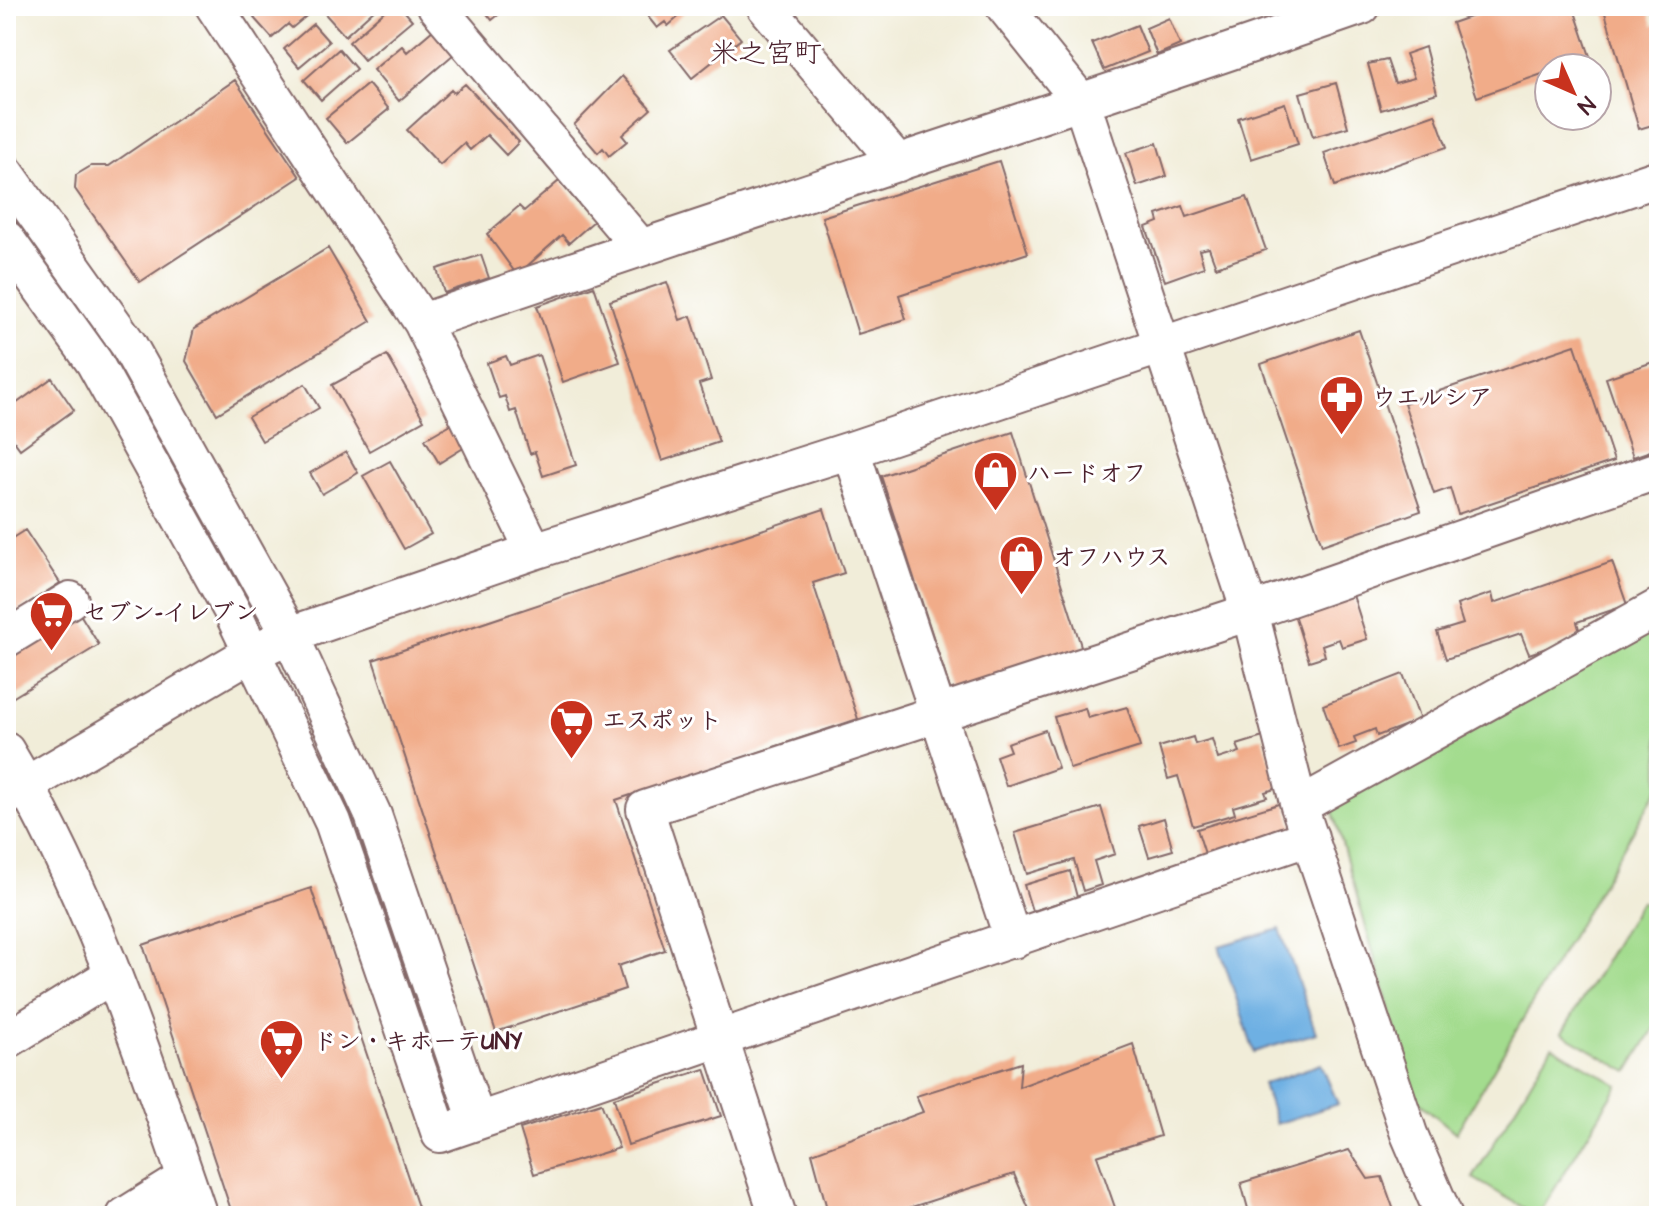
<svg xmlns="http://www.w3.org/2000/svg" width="1665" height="1222" viewBox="0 0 1665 1222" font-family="'Architects Daughter','Klee One',sans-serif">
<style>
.green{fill:#a3dc8e;stroke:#767e5c;stroke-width:2}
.water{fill:#6eb0e3;stroke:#5c6887;stroke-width:2}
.building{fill:#f1ac89}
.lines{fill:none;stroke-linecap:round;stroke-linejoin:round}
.minor-casing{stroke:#846768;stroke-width:40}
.minor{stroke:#fff;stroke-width:36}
.labels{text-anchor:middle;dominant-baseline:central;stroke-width:6;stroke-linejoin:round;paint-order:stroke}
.poi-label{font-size:24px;font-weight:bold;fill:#4a1f2b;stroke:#fff;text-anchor:start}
.quarter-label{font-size:28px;fill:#4a1f2b;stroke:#fff}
</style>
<rect width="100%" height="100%" fill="#fff"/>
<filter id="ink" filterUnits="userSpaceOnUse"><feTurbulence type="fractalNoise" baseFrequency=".0125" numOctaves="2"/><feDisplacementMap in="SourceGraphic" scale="16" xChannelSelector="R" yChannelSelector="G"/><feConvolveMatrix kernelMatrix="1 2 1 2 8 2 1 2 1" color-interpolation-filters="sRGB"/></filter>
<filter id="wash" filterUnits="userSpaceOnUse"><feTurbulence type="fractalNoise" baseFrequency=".006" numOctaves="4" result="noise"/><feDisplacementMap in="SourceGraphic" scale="32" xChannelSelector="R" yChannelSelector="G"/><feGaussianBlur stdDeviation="1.8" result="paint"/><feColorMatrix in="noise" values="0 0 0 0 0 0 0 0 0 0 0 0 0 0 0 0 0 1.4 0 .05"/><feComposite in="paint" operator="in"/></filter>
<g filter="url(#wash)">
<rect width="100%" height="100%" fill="#f1edd9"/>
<path class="green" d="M1659,611V787L1456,1133L1415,1099L1331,805Z
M1641,901L1659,912V1020L1628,1072L1562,1033Z
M1552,1046L1618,1085L1538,1216L1473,1178Z"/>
<path class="water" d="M1280,929L1316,1033L1254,1052L1219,946Z
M1321,1064L1338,1104L1276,1124L1263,1084Z"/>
<g id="blocks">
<path class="building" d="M268,6H304L310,13L292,28L288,24L272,38L254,18Z
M318,6H378L345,36Z
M390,6H400L412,20L364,60L349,42Z
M481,6H509L492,20Z
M645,6H691L668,26L665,22L657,28L648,17L652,14Z
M1502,6H1573L1594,68H1549V94L1542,74L1477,97L1452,23Z
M1603,6H1647L1653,25L1659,24V123L1639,129Z
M721,15L741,39L692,78L670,50Z
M1169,18L1180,45L1157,55L1146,28Z
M313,24L329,42L299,67L284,49Z
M1137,25L1148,52L1104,70L1092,43Z
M433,30L454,54L399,101L373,70L402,46L407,52Z
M1425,47L1437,93L1381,110L1368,64L1387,60L1395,83L1414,78L1405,54Z
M339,49L356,69L321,100L304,80Z
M622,76L651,109L622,135L627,141L609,156L603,148L598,153L574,125Z
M235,80L300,177L140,282L75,189L76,175L91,166H109Z
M1336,83L1348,127L1313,137L1300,93Z
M368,84L389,109L347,143L326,118Z
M465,84L519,142L506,155L487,135L470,150L464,143L440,165L407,130L451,90L454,93Z
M1285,103L1298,144L1251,159L1238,118Z
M1435,114L1447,147L1335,186L1324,153Z
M1157,143L1167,176L1137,186L1126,153Z
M999,161L1028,253L899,295L906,319L858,334L822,217Z
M559,181L594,221L569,243L562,235L517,275L487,234L519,206L524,211Z
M1247,197L1266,250L1216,267L1209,248L1199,250L1204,267L1165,281L1146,227L1159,222L1157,215L1183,206L1187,217Z
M328,248L371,321L217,414L186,361L194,329Z
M481,255L489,278L444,293L437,269Z
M667,282L680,320L691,316L711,380L699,384L719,442L662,461L610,301Z
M594,286L620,362L563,382L537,306Z
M1359,330L1421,511L1322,545L1261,364Z
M1575,345L1614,461L1458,514L1450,488L1434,494L1404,403Z
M387,355L424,420L369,451L332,385Z
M539,355L576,465L543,476L535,452L530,454L516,410L510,412L505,396L499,398L487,363L506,356L510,365Z
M1659,360V448L1633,457L1606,378Z
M52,378L74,410L20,449L6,430V411Z
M305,384L319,408L262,441L248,417Z
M451,424L465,447L439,463L425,439Z
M1013,432L1082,649L951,692L881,476Z
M346,452L358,473L322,494L310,473Z
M390,461L431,534L404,549L363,476Z
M824,509L844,573L813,583L858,719L616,800L665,950L618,966L625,989L496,1032L373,660Z
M25,530L60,583L6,618V542Z
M1612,562L1627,605L1577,622L1581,636L1529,654L1521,634L1446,659L1437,632L1463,624L1457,605L1492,593L1494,603Z
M1352,592L1367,639L1342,647L1339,639L1322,645L1325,656L1309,661L1293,611Z
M80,614L99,645L7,701L6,659Z
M1403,674L1420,720L1377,736L1375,729L1354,737L1356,743L1339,749L1323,705Z
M1127,707L1140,747L1070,769L1054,717L1085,708L1088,718Z
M1045,730L1058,768L1006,786L996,756L1010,751L1007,743Z
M1193,737L1195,744L1212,739L1218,759L1240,752L1237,745L1263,737L1278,788L1265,792L1267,797L1233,807L1235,814L1193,826L1178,776L1168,779L1159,747Z
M1285,802L1294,830L1206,857L1197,829Z
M1101,807L1115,854L1094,861L1101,885L1083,891L1074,860L1027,874L1015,833Z
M1164,818L1173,850L1149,857L1139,826Z
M1070,871L1077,897L1032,911L1024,885Z
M311,888L421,1216H233L143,945Z
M1133,1044L1160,1136L1097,1156L1118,1216H1032L1014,1174L884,1216H829L812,1153L923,1112L916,1096L1021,1063L1019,1087Z
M705,1069L721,1116L628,1145L614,1098Z
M601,1103L619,1148L534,1174L520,1129Z
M1349,1150L1368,1179L1382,1177L1396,1216H1250L1241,1183Z"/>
</g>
</g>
<g filter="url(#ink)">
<use href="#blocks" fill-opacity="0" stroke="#846768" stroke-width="2"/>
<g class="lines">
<defs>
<path id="minor" d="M214,6L422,322L534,551
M436,6L640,247
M765,6L898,163
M1004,6L1082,103L1250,612L1299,806L1409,1134L1444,1216
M6,173L128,344L290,635L373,815L477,1121
M6,239L94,362L231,609L333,822L440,1134L1310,837
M422,322C735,214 1050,115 1362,6
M851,450L1013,940
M6,639L70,600
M6,751C92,895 145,1058 199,1216
M6,797L251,653L290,635L534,551L851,450L1659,178
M1299,806L1659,607
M6,1041L112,975
M125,1216L186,1178
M778,1216L645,809L1250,612L1659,470"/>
</defs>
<use href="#minor" class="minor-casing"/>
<use href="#minor" class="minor"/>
</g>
</g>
<defs>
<symbol id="pharmacy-pin" viewBox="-11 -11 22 30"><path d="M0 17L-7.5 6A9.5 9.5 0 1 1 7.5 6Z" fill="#c8321e" stroke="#fff"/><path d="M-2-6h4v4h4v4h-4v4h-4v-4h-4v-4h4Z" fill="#fff"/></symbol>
<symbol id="shop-pin" viewBox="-11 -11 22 30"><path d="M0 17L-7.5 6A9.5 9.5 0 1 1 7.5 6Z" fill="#c8321e" stroke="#fff"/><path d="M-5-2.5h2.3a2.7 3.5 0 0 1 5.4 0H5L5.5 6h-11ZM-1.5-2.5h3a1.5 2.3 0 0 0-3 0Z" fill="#fff"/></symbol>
<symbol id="supermarket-pin" viewBox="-11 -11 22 30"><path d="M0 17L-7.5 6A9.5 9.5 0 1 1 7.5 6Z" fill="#c8321e" stroke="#fff"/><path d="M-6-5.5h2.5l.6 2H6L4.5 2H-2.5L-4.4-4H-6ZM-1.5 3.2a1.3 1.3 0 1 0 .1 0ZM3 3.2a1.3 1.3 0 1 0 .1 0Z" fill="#fff"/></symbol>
</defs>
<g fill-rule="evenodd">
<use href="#pharmacy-pin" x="1316" y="372" width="51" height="69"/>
<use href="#shop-pin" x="970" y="448" width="51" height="69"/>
<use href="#shop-pin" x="996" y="532" width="51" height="69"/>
<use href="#supermarket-pin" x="26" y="588" width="51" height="69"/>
<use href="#supermarket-pin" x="546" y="696" width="51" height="69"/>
<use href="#supermarket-pin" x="256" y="1016" width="51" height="69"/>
</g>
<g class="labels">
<g class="poi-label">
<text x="1372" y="398">ウエルシア</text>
<text x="1027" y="474">ハードオフ</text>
<text x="1052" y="558">オフハウス</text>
<text x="83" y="613">セブン-イレブン</text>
<text x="602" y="721">エスポット</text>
<text x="313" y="1042">ドン・キホーテUNY</text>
</g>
<g class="quarter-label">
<text x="766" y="53">米之宮町</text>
</g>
</g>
<rect width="1665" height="1222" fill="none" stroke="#fff" stroke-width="32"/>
<g transform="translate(1573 92) rotate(135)"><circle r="38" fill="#ffffff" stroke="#b7a5aa" stroke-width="2"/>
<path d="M0-6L14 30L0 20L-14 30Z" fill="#c8321e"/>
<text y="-12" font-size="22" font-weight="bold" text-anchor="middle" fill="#4a1f2b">N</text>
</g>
</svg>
